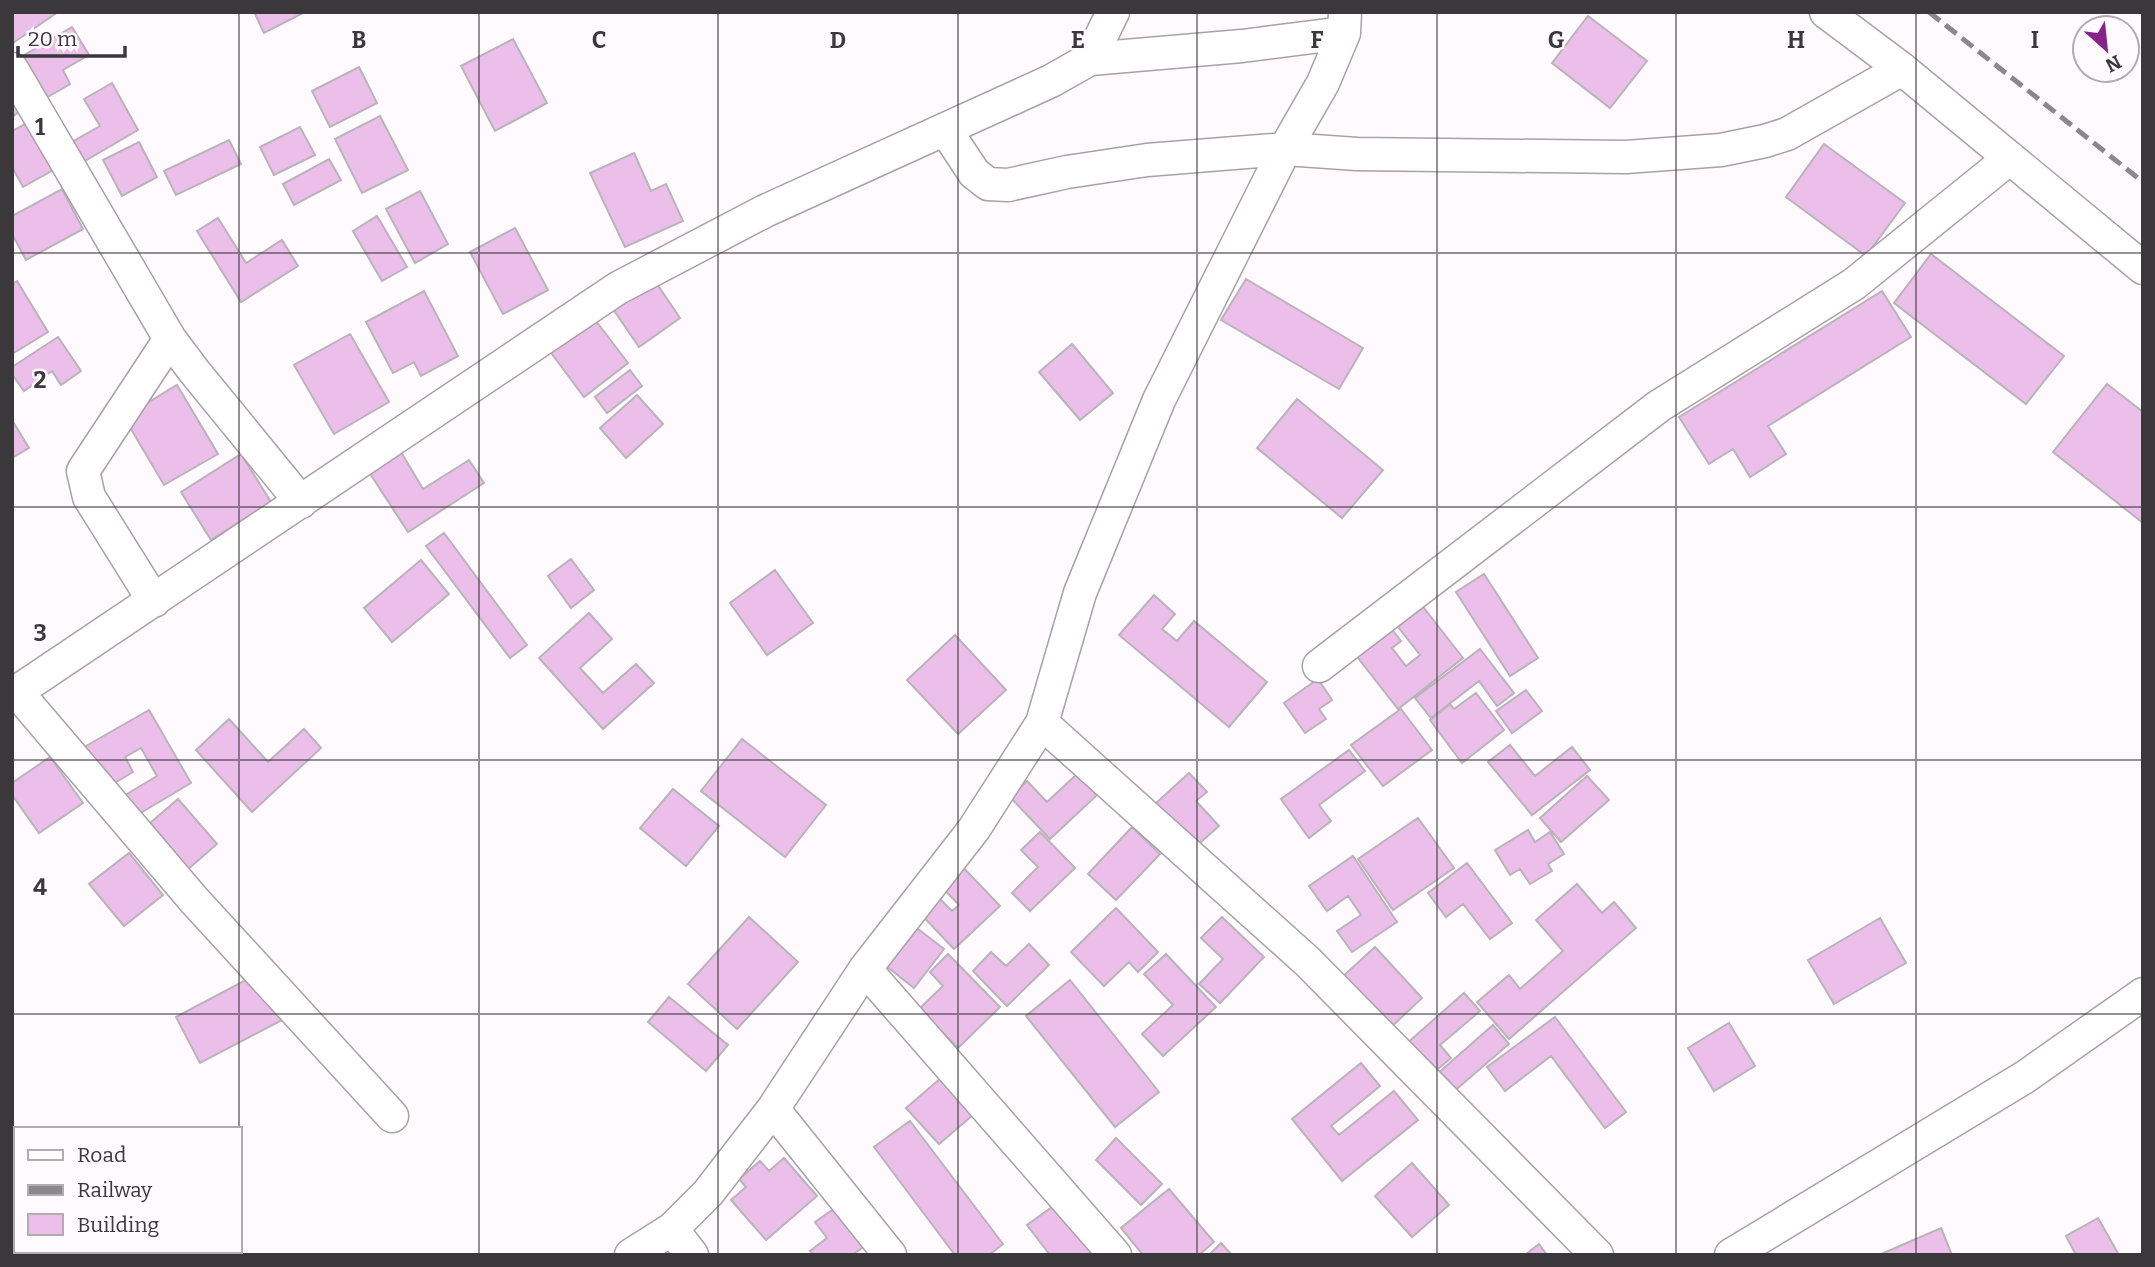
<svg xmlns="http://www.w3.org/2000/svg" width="2155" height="1267" viewBox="0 0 2155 1267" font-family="Bitter,serif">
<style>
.building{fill:#ebbfea;stroke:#bab3ba;stroke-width:2}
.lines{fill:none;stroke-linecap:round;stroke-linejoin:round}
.street-casing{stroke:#a8a1a7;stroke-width:35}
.street{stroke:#fff;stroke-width:32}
.rail{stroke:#8b888b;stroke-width:5;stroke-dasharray:14 7;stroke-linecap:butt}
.grid{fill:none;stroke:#3b383b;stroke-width:2;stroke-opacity:0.55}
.grid-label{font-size:23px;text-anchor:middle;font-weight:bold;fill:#3b383b;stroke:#fefafe;stroke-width:5;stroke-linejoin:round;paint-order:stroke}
</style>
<rect width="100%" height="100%" fill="#fefafe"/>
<path class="building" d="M12,12H58L13,43Z
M254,12H305L264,33Z
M1588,16L1647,61L1610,108L1552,63Z
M72,27L89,55L63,70L70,84L39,102L14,61Z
M513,39L547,103L495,131L461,66Z
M359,67L377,103L330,127L312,91Z
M112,83L138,130L83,162L72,142L100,126L84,99Z
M12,100L19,112L12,117Z
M380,116L408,170L362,193L335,139Z
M27,123L53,170L23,187L12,167V131Z
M300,127L315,155L274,175L260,147Z
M229,140L241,164L176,195L164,171Z
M139,142L157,177L122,196L103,160Z
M1824,144L1905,203L1866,256L1786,197Z
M634,153L651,191L666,184L683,221L625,247L590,173Z
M329,159L341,180L294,205L283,184Z
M62,189L83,229L26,260L12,234V216Z
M420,191L448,244L415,263L386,209Z
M377,216L407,267L382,281L353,231Z
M218,218L246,263L282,240L298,266L241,302L197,231Z
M515,228L548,290L503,314L470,252Z
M1931,254L2064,356L2026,404L1894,303Z
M1246,279L1363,348L1339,389L1221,320Z
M17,281L48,332L12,354V284Z
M655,281L680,318L639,347L613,309Z
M424,291L458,356L421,376L414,362L393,373L366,322Z
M1882,291L1911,337L1768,426L1786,454L1750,477L1733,449L1709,464L1679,417Z
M593,317L628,363L584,397L549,350Z
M350,334L389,402L334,434L294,365Z
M58,337L81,371L61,385L52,371L24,391L12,374V367Z
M1072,344L1113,393L1080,420L1039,372Z
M630,370L642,386L607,413L595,397Z
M2107,384L2143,412V523L2053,452Z
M177,385L218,454L164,485L124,417Z
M637,395L663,424L626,458L600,428Z
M1297,399L1383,470L1342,518L1257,448Z
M12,420L29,448L12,458Z
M401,452L423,489L469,460L484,483L408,532L369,472Z
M241,454L271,502L211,540L181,492Z
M444,533L527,645L510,658L426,546Z
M571,559L594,590L571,608L548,576Z
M421,560L449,594L392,642L364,608Z
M775,570L813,623L767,655L730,603Z
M1484,574L1538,658L1510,676L1456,592Z
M1154,595L1175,614L1162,629L1177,641L1194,621L1267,682L1229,727L1119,635Z
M1417,599L1463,658L1398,709L1351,649L1386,622L1401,641L1392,648L1406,666L1420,655L1391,618Z
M589,613L612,639L580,668L603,693L636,664L654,683L603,729L539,658Z
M955,635L1006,690L958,734L907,680Z
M1480,649L1514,693L1497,706L1479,681L1431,718L1415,698Z
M1318,679L1332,700L1319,709L1326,719L1305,733L1284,703Z
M1526,690L1542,711L1512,733L1496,711Z
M1476,693L1504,730L1462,763L1430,720L1450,704L1454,709Z
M1401,709L1432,750L1383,786L1351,745Z
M149,710L191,783L134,817L122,797L157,776L141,748L125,757L133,772L103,790L79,750Z
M229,719L268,762L304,729L321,748L252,812L196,750Z
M742,739L826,805L785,857L701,791Z
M1510,745L1535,776L1572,747L1590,770L1532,815L1488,762Z
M1349,750L1365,771L1319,805L1331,821L1309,838L1281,799Z
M50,757L83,803L39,833L12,795V783Z
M1189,773L1207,792L1196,801L1219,826L1193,849L1154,805Z
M1077,774L1097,795L1050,839L1010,797L1027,781L1047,802Z
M1587,776L1609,800L1561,842L1540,818Z
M673,789L719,826L686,866L640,828Z
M178,799L217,844L178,878L155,852L166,842L150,823Z
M1418,818L1454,868L1393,910L1358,859Z
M1132,827L1160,854L1116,900L1088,874Z
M1528,830L1535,842L1550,832L1564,854L1548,864L1552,871L1530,884L1520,869L1510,875L1495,850Z
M1040,832L1075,868L1030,911L1012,893L1038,867L1021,850Z
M129,853L163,895L124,926L89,884Z
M1353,856L1397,922L1352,952L1337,931L1361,915L1348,896L1327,911L1309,886Z
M957,861L1000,906L954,949L915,908L932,891L952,911L959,905L936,881Z
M1467,863L1512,923L1490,939L1463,904L1446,917L1428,893Z
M1577,884L1602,913L1614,902L1636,928L1509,1039L1477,1002L1509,975L1520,989L1563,951L1536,920Z
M1116,908L1158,952L1138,972L1129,962L1104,986L1071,952Z
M749,917L798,962L737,1029L688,984Z
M1222,917L1264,957L1220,1003L1199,984L1223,959L1201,938Z
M1880,918L1906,963L1834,1004L1808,960Z
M909,922L944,949L914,988L880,961Z
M1029,944L1049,965L1007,1006L973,971L991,952L1006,966Z
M1375,947L1422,998L1387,1031L1340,979Z
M948,954L1000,1007L958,1048L919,1009L943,986L930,972Z
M1166,954L1216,1007L1163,1056L1142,1034L1173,1005L1144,974Z
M257,974L282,1020L200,1063L176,1017Z
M1070,980L1159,1092L1115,1127L1026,1016Z
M1464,993L1480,1011L1440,1045L1451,1058L1431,1075L1405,1045Z
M669,997L728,1045L706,1071L648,1022Z
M1555,1017L1626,1112L1605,1128L1551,1056L1505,1091L1487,1067Z
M1729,1023L1755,1066L1714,1091L1688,1048Z
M1493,1025L1509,1044L1452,1093L1436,1075Z
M1361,1063L1380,1086L1331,1126L1339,1135L1394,1091L1418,1120L1342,1181L1292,1119Z
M948,1072L980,1109L939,1144L906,1108Z
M910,1121L1003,1244L989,1255H955L874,1147Z
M1116,1138L1162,1184L1141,1205L1096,1160Z
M784,1158L817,1196L766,1240L731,1200L746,1187L739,1179L760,1161L769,1171Z
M1412,1163L1449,1205L1412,1237L1375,1196Z
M1169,1189L1214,1242L1199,1255H1143L1121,1228Z
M844,1202L872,1241L852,1255H813L810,1251L827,1238L815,1222Z
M1059,1202L1099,1255H1050L1027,1225Z
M2098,1218L2119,1255H2076L2066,1236Z
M1941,1228L1952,1255H1879Z
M1221,1243L1232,1255H1209Z
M1539,1244L1547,1255H1525Z"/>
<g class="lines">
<defs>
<path id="street" d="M1826,12L1902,69L2143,268
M1090,59L1242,46L1344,33
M12,69L170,339L194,371L301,502
M945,129L974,173L988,184L1008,185L1067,172L1147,160L1285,149L1357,154L1626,157L1721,150L1765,141L1787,134L1902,69
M154,601L89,497L83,471L170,339
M1319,666L1659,406L1854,284L2010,158
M17,692L194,900L392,1116
M12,695L618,288L765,211L1051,81L1090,59L1113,12
M1042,723L1308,962L1597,1255
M865,969L1115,1255
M773,1109L890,1255
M631,1255L672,1229
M692,1255L672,1229L708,1193L773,1109L865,969L974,829L1042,723L1080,593L1159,400L1285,149L1323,83L1344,33L1345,12
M1731,1255L2025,1077L2143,994"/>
</defs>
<use href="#street" class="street-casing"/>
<use href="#street" class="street"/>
<path class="rail" d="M1929,12L2143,182"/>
</g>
<path class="grid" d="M239,12V1129M479,12V1255M718,12V1255M958,12V1255M1197,12V1255M1437,12V1255M1676,12V1255M1916,12V1255M12,253H2143M12,507H2143M12,760H2143M12,1014H2143M239,1251V1255"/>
<g class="grid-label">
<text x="359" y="48">B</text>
<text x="599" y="48">C</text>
<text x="838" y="48">D</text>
<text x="1078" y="48">E</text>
<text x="1317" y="48">F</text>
<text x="1556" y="48">G</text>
<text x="1796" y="48">H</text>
<text x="2035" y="48">I</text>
<text x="40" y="135">1</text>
<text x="40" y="388">2</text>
<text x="40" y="641">3</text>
<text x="40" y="895">4</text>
</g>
<rect width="2155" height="1267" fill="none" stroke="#3b383b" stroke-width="28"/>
<rect x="14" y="1127" width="228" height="126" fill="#fefafe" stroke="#b0acb0" stroke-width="2"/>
<rect x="28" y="1150" width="35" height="10" fill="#ffffff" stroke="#b0acb0" stroke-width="2"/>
<text x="77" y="1162" font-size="21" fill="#3b383b">Road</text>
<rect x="28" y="1185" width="35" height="10" fill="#8b888b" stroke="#b0acb0" stroke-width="2"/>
<text x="77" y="1197" font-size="21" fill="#3b383b">Railway</text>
<rect x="28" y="1214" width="35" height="21" fill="#ebbfea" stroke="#b0acb0" stroke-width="2"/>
<text x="77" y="1232" font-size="21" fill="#3b383b">Building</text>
<g transform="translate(2106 49) rotate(153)"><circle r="33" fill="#fefafe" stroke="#b0acb0" stroke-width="2"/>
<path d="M0-5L12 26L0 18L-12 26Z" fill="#87228a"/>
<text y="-10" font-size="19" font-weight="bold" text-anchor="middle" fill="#3b383b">N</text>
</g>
<path d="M18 46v10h107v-10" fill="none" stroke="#3b383b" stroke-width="3.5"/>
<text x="28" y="46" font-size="21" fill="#3b383b" stroke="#fefafe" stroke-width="5" paint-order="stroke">20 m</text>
</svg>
